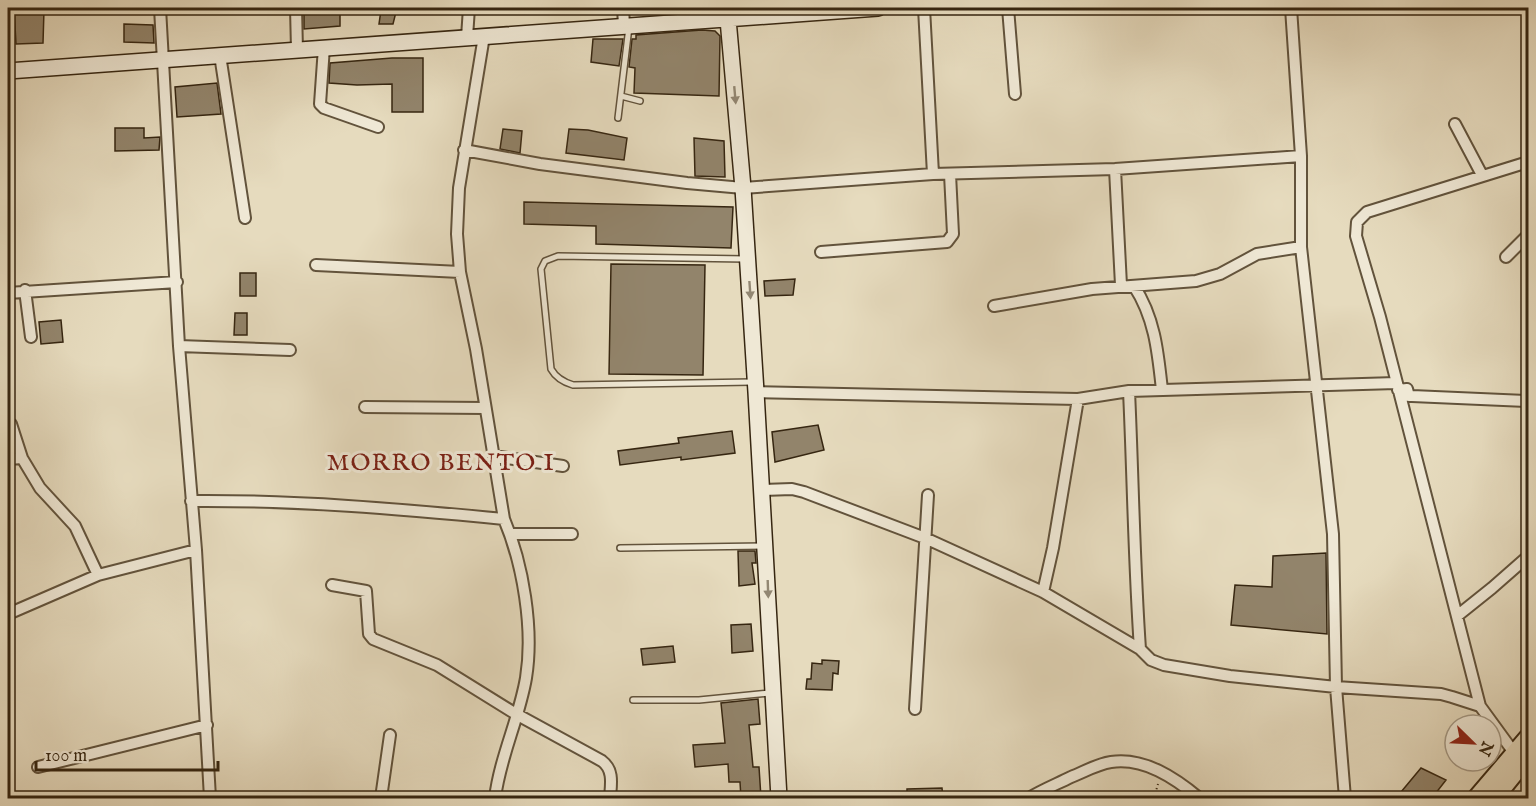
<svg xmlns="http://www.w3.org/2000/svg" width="1536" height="806" viewBox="0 0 1536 806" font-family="'IM FELL English',serif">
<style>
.building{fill:#92846b;stroke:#362611;stroke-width:1.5}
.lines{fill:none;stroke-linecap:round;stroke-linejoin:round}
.lane-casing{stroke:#62533c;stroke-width:8}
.street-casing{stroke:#62533c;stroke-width:14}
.secondary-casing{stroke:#362611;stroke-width:18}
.primary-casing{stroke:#362611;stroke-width:20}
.path{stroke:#362611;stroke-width:2;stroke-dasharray:1.5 3;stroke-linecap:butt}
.lane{stroke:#efe8d5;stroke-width:5}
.street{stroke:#efe8d5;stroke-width:10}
.secondary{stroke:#efe8d5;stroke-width:15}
.primary{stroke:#e6dbbe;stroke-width:16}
.oneway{fill:#928773}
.labels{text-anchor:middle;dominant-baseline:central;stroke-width:6;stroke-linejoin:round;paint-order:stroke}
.neighbourhood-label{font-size:24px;letter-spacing:1.5px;fill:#7a1f14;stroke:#efe8d5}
</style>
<rect width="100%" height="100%" fill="#e6dbbe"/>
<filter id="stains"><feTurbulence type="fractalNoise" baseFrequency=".00333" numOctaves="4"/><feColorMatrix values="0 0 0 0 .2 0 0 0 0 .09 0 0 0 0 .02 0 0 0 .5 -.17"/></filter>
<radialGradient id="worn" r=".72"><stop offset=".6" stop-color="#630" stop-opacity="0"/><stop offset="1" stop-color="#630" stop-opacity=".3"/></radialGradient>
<path class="building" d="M14,8L44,10L43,43L16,44Z
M324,8H340V26L304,29V10Z
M381,10L396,12L393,24H379Z
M124,24L153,25L154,43L124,42Z
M702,30L715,31L720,36L719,96L634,93L635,68L629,67L632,39H636V35Z
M593,39H623L619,66L591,62Z
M392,58H423V112H392V84L357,85L329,83L330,63Z
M217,83L221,114L177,117L175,87Z
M115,128H144V138L160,137L159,150L115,151Z
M503,129L522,131L520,153L500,149Z
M569,129L588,130L627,138L624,160L566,153Z
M694,138L724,141L725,177L695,176Z
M524,202L733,207L731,248L596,244V226L524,224Z
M611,264L705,265L703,375L609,374Z
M240,273H256V296H240Z
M795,279L793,295L765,296L764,281Z
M235,313H247V335H234Z
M61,320L63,342L41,344L39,322Z
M818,425L824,450L775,462L772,432Z
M732,431L735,453L681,460V457L620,465L618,451L679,443L678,438Z
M738,551H755L756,563H752L755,584L739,586Z
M1326,553L1327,634L1231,625L1235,585L1272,587L1273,556Z
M751,624L753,651L732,653L731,625Z
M673,646L675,662L643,665L641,649Z
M822,660L839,661L838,674L833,673L832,690L806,689L807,679H811L812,663L822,664Z
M758,699L760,724L749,725L753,767H759L761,798H741L740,782H729L728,764L695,767L693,745L725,743L721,703Z
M1421,768L1446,780L1432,798H1396Z
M942,788L943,798H907V789Z"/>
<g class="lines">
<defs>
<path id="lane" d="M621,96L640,101
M618,118L629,27
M746,259L558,256L545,261L541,269L551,369C556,378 563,382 573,385L752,382
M620,548L764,546
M633,700H699L770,693"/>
<path id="street" d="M160,8L179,346L196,550L210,798
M296,8L297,50
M623,8L624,25
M924,8L933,174
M1008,8L1015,94
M1291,8L1301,156V247L1333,534L1336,687L1345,798
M484,36L459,188L457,234L460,272L476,349L504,519C523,564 534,629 526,678C519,719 500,757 495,798
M467,37L469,8
M324,47L320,104L324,108L378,127
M220,55L245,218
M1455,124L1482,175
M464,150L540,164L687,183L743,188L933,174L1115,169L1301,156
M1115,169L1121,285
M821,252L947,242L953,234L950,174
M1506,257L1528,235
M316,265L460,272
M1134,286C1155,318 1158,353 1162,390
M25,290L31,337
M8,293L177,282
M994,306L1092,289L1196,281L1220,274L1257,254L1301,247
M179,346L290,350
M1398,390L1407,389L1409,396H1412L1528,401
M1129,391C1133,477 1134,563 1140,649
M756,392L1078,399L1129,391L1396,383
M365,407L485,408
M11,424L22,458L40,488L75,526L98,575
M493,456L563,466
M8,459L22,458
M763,490L792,489L804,492L925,538L1043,592L1140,649L1151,660L1164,665L1230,676L1336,687L1441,694L1452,697L1480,706L1515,754
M191,501C296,500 400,509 504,519
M510,534H572
M332,585L366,591L369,634L373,639L437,665L516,714L602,761C614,770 611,784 610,798
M1043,592L1053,548L1078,399
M8,614L98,575L196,550
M1457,616L1492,588L1525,559
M1480,706L1380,317L1356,236L1357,222L1367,212L1528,162
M915,709L928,495
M38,767L207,725
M381,798L390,735
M1029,798C1042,790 1057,784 1071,777C1084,772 1097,764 1111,762C1144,757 1175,778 1199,798"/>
<path id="secondary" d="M727,8L743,188L756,392L779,798
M8,71L878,8"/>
<path id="primary" d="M1476,798L1528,737
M1495,798L1528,757"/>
</defs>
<use href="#lane" class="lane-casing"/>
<use href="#street" class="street-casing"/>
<use href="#secondary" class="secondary-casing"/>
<use href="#primary" class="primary-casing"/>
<path class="path" d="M1154,798L1158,784"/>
<use href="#lane" class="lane"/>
<use href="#street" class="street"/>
<use href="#secondary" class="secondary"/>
<use href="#primary" class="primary"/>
</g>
<defs><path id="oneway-solid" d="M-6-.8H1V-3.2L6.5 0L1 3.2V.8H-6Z" transform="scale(1.5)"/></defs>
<g class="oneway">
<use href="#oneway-solid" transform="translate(735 95) rotate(85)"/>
<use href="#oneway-solid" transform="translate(750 290) rotate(86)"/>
<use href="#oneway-solid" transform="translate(768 589) rotate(88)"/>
</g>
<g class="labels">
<g class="neighbourhood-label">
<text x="441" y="463">MORRO BENTO I</text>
</g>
</g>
<rect width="1536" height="806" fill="none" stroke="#e6dbbe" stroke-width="30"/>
<rect x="9" y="9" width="1518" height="788" fill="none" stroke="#362611" stroke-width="3"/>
<rect x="15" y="15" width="1506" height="776" fill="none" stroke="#362611" stroke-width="1.5"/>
<g transform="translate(1473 743) rotate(114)"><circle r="28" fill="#efe8d5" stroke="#a59a87" stroke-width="1.5"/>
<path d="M0-4.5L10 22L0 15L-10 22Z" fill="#8f2418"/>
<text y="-9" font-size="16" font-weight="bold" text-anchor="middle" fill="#362611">N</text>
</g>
<path d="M36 761v9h182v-9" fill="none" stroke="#362611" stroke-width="3"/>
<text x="45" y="761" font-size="18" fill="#362611" stroke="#efe8d5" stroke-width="4.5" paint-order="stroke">100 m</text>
<rect width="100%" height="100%" filter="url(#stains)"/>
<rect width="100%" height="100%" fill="url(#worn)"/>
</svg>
